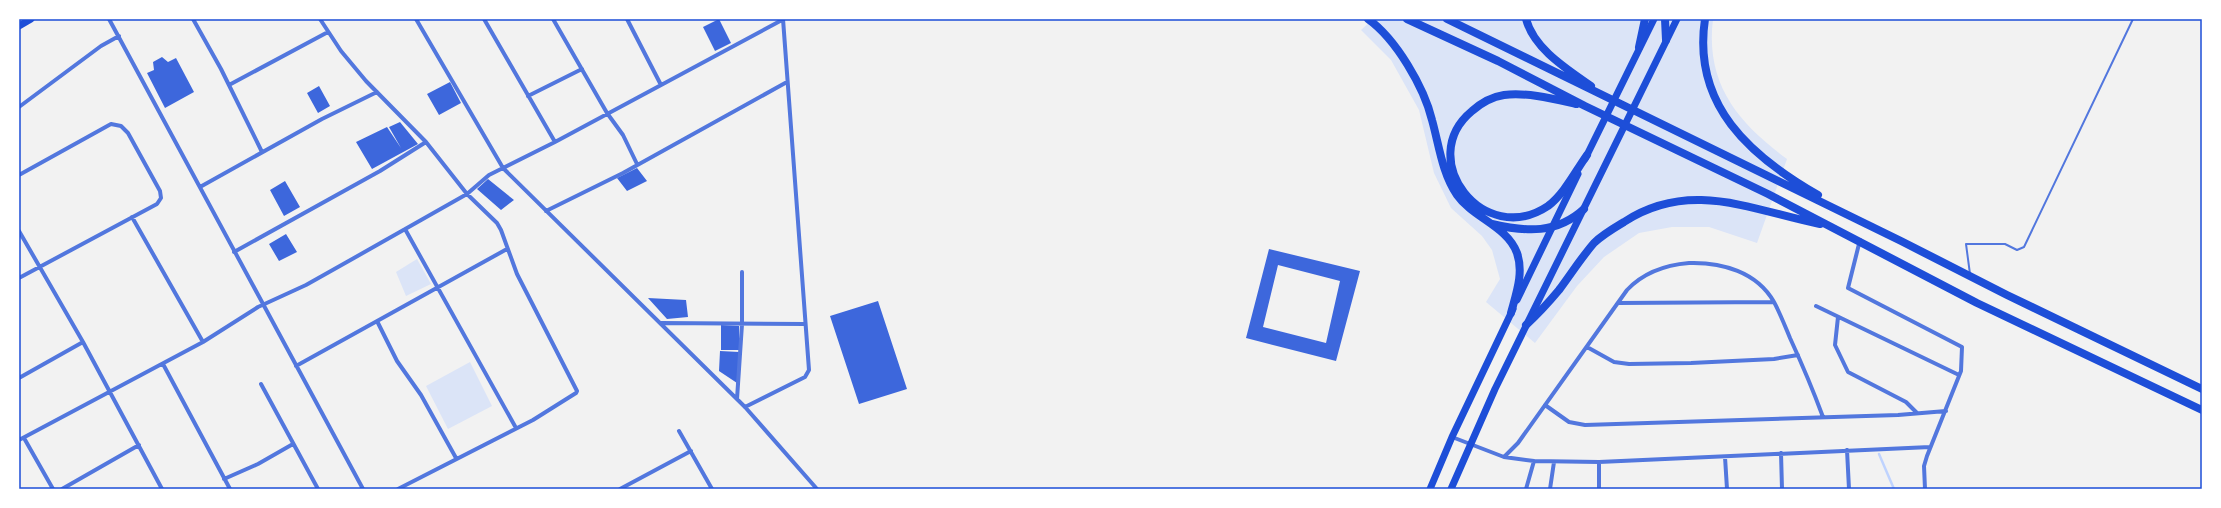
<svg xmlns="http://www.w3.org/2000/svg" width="2221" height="508" viewBox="0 0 2221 508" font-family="Poppins,sans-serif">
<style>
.green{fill:#dbe4f7}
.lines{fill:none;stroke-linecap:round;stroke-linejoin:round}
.stream{stroke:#bfd3fe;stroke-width:2.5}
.building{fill:#3d67dc;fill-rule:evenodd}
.service{stroke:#5277de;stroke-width:2}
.minor{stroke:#5277de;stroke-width:4}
.primary{stroke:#1d4ed8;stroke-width:7}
.motorway{stroke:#1d4ed8;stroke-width:8}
.neatline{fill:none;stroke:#1d4ed8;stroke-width:1.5}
</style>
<rect width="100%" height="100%" fill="#f2f2f2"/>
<path class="green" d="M1373,19H1713C1705,84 1738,123 1787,159L1757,243L1709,227H1672L1639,233L1604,257L1577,286L1535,343L1486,302L1500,279L1492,250L1482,236L1451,208L1434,173L1419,110L1391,60L1361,30Z
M417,259L431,284L406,296L396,272Z
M470,362L492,406L448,429L426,386Z"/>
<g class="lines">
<path class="stream" d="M1879,454L1894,489"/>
</g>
<path class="building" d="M719,19L731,43L715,51L703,27Z
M162,57L168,62L176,58L194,92L165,108L147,73L154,70L153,62Z
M450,82L461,103L439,115L427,94Z
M319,86L330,106L318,113L307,93Z
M400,122L418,144L372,169L356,142L387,127L401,148L389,127Z
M637,168L647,181L627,191L617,178Z
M488,179L514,200L501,210L477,189Z
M285,181L300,207L284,216L270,190Z
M286,234L297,252L279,261L269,244Z
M1269,249L1360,271L1336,361L1246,338ZM1278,265L1340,281L1326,343L1263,327Z
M648,298L686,300L688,317L667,319Z
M878,301L907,389L859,404L830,316Z
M721,325L739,326V350H721Z
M720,351L739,352L737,383L719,371Z"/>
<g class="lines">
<path class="service" d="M1970,274L1966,244H2005L2017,250L2024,247L2133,19"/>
<path class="minor" d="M109,19L363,489
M193,19L221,69L262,152
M320,19L341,51L366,81L426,142L467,194L497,223L501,230L517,274L577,391L576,393L533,420L398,489
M484,19L555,142L782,20
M553,19L607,113L623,135L637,164
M627,19L661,85
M229,85L328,32
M528,96L582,69
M19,107L101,46L119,36
M555,142L503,168L745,407L817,489
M19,175L111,124L121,126L128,133L160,191L161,198L157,204L19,278
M200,187L322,119L377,92
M546,211L623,173L787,82
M132,217L203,342
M405,229L516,428
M19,231L83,342L162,489
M1860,240L1848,288L1962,347L1961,371L1927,456L1924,466L1925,489
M234,252L380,171L426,142
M1618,303L1774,302
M1816,306L1959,375
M1838,317L1835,345L1848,372L1906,402L1917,413
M377,321L397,361L421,395L456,458
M661,323L805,324
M1587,347L1614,362L1629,364L1691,363L1774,359L1798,355
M163,364L230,489
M296,366L507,249
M19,378L83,342
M261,384L318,489
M737,399L742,324V272
M1545,405L1569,422L1585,425L1898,415L1946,411
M745,407L805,377L809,370L783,19
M679,431L712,489
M1452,437L1504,457L1518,443L1627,290C1644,272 1665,265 1689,263C1722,262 1757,272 1774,302C1780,313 1785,326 1790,338C1802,364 1813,390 1823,417
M24,438L53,489
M19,440L203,342L258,307L306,285L354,258L467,194L489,175L503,168L416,19
M1847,450L1849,489
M1781,453L1782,489
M1504,457L1534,461L1599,462L1930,447
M1725,457L1727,489
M1599,462V489
M224,479L258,464L293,444
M62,489L139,445
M620,489L691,451
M1526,489L1534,461
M1550,489L1554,462"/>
<path class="primary" d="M19,26L31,19
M1585,159L1654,19
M1517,300L1578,174
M1430,489L1452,437L1513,309
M1451,489L1495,389L1677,19"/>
<path class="motorway" d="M1368,19C1396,39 1424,87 1432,120C1439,145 1442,173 1457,195C1473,218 1507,226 1517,253C1524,273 1516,294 1511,313
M1407,19L1498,61L1585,106L1768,194L1977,303L2202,410
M1447,19L1901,241L2007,295L2202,389
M1526,19C1534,49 1567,69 1591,86
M1665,19L1666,40
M1705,19C1692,105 1750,156 1818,195
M1639,47L1645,19
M1576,104C1554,99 1527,92 1504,95C1491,97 1481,103 1472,111C1414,159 1484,249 1548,206C1564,194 1575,172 1587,155
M1492,224C1526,232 1557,234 1584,209
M1526,325C1538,314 1549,302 1559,290C1571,274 1581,258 1594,243C1602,235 1614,228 1624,222C1690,179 1751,210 1820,224"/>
</g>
<rect width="2221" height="508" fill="none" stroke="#ffffff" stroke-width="40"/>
<rect x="20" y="20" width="2181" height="468" class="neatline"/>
</svg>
